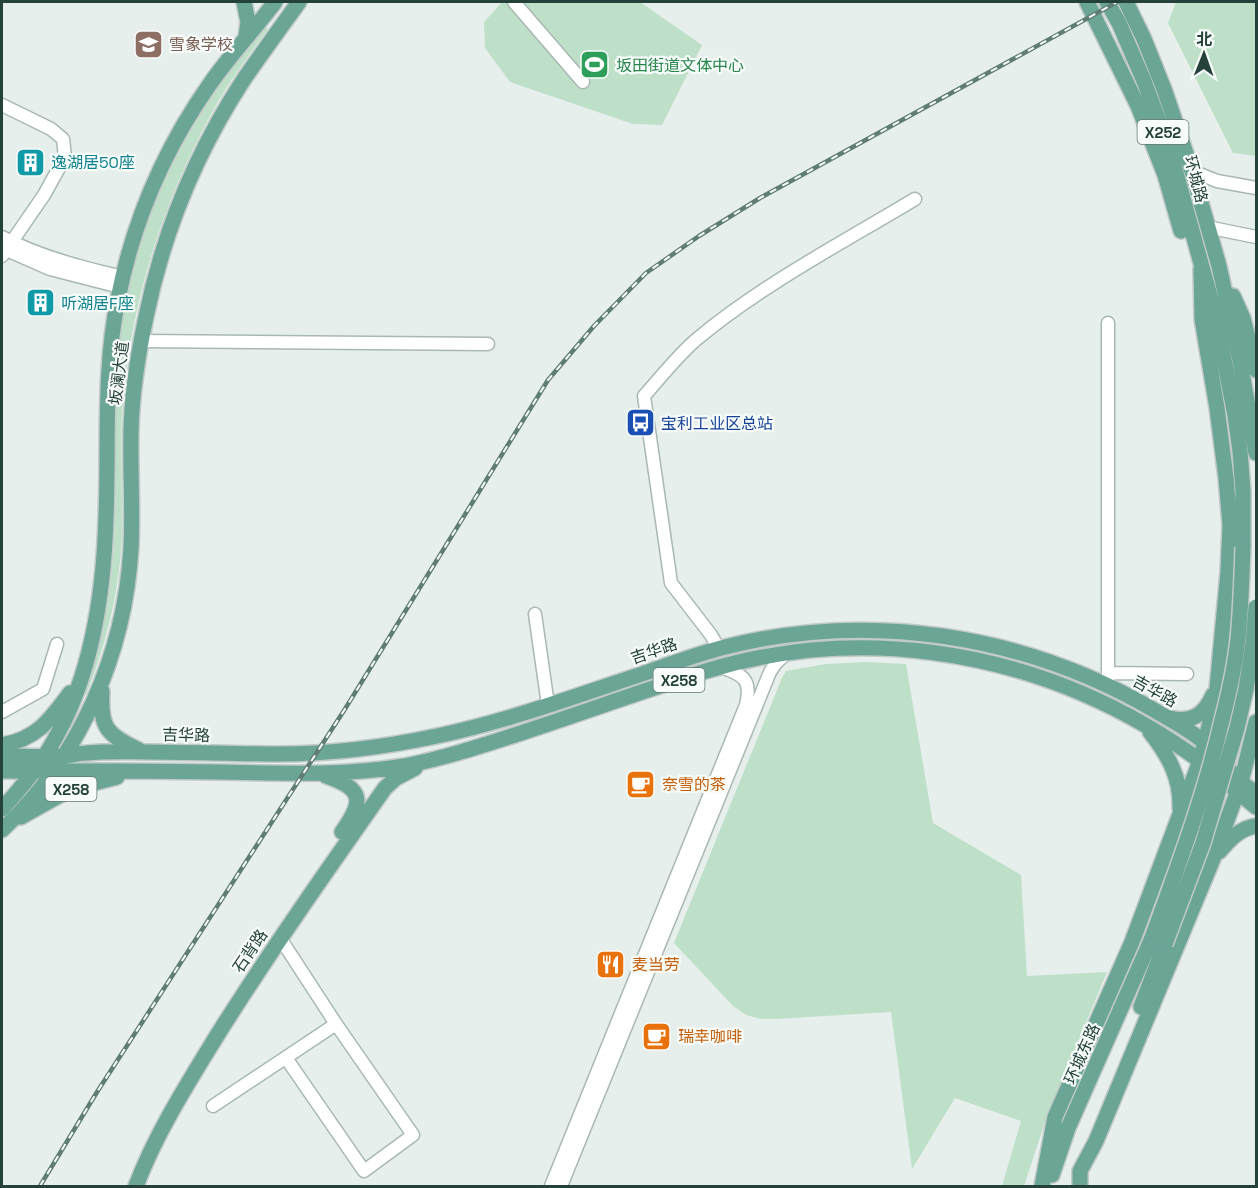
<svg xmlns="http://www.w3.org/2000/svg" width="1258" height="1188" viewBox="0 0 1258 1188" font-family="'Space Grotesk','Noto Sans SC',sans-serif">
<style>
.green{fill:#bfe0c8}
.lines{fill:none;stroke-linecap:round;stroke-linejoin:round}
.minor-casing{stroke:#a8b8b2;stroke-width:15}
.major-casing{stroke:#c2cac8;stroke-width:18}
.minor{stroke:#fff;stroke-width:12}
.major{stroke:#6aa596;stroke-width:15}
.rail-casing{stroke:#5f7d75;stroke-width:4.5}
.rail{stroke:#f7fbf9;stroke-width:2;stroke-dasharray:7;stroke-linecap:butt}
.major-bridge-casing{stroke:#c2cac8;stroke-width:18;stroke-linecap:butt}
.major-bridge{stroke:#6aa596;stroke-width:15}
.labels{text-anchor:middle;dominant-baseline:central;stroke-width:4.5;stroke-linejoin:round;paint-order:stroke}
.shield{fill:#f7fbf9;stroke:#637a73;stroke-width:1.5}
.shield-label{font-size:15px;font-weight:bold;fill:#24423a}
.education-label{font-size:16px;fill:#785e54;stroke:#f7fbf9;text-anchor:start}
.leisure-label{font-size:16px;fill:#27864d;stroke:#f7fbf9;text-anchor:start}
.culture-label{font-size:16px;fill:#0d838f;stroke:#f7fbf9;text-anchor:start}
.street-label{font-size:16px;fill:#24423a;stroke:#f7fbf9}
.transit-label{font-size:16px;fill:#164399;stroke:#f7fbf9;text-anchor:start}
.food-label{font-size:16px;fill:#c56008;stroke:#f7fbf9;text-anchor:start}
</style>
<rect width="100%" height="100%" fill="#e6efeb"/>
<path class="green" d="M502,2H640L702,45L662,125L633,124L510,82L485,48L484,22Z
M1176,2H1256V156L1233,153L1168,23Z
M265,27L268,29C251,52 234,75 219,100C166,192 132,295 123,401C119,443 123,485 122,528C121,586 107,642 86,695H84C105,638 114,576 115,517C117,471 114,426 116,380C121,276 158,173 218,88C232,67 249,47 265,27Z
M866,662L906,664L933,823L1021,875L1027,976L1107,972L1048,1113L1024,1186H1002L1021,1121L955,1098L912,1169L891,1012L776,1019H761L746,1015L733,1006L674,943L782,678L786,671L826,664Z"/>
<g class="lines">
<defs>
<path id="minor" d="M514,2L583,82
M2,105L51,129L63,139L65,157L44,195L2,256
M1192,171L1217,181L1256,188
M1207,227L1256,237
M2,237C41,257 80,267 123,277
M2,248L50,269L120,287
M141,341L488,344
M535,614L548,705
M719,649L711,635L671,583L644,396C661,377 678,355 697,339C763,284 842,243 915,199
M1109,673L1187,674
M1108,686V323
M2,712L43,689L57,644
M280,938L336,1024L413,1135L364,1171L286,1058
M213,1106L336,1024
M551,1186L746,705C752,680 744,675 721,667
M561,1186L770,672L776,663L787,653"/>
<path id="major" d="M244,2L248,22L246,37
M1087,2L1138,106L1165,175L1181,231
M1107,2L1119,23L1144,81L1170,151L1215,314L1235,415L1240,451L1243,491V547
M1126,2L1144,39L1164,89L1192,171L1219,266L1240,361L1256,453
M1233,296L1243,318L1256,370
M102,691C100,728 106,734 139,750
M1170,718C1192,723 1204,715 1213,695
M1150,732C1168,755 1181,777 1180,808
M2,745C37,739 50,720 70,693
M2,756C21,756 41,757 61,756C70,756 78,753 87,753C107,751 127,752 147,752C191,752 235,754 279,754C332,754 385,747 437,736C508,721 576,696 645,673C670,664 695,655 721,648C868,610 1023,634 1154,710C1171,720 1190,730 1204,742C1218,754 1227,770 1240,781C1245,786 1251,789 1256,793
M2,771C74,770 147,771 219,772C281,773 343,776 404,766C445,758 484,745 524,732C585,712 645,690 706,671C853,626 1012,648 1145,725C1164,736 1183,748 1200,761C1220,775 1237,792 1256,807
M326,776C364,789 364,801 342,832
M2,809C23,786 44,761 58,733C93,669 104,589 106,517C109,443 103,372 118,299C133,222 165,148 210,84C230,55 254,30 275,2
M21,817L71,789L117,777
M2,830C80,758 125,653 131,548C133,508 130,469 131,430C132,392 138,354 146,317C163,233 197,151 244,79C262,53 281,27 299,2
M1219,852C1229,840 1240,828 1256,826
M1141,1007L1165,944
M1052,1175L1068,1128L1152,938
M136,1186C156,1133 188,1083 218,1034C271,950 328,869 385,788L396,778L415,768
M1042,1186L1055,1117L1132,942L1200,761L1216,699L1228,572L1230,525L1226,478L1217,408L1202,319L1201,269
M1080,1186V1171L1096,1141L1213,859L1241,782L1256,722"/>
</defs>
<use href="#minor" class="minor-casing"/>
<use href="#major" class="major-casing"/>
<use href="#minor" class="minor"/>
<use href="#major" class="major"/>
<defs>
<path id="rail" d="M40,1186L97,1092L345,709L548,380L594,326L646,273L699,236L760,198L1117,2"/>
</defs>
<use href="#rail" class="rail-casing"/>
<use href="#rail" class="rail"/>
<defs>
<path id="major-bridge" d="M1152,938C1178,866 1205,794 1222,720C1229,693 1235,666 1238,639C1241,608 1242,578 1243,547
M1165,944L1203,843L1237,728L1246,689L1253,644L1256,607"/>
</defs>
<use href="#major-bridge" class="major-bridge-casing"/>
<use href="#major-bridge" class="major-bridge"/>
</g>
<defs>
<symbol id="school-square" viewBox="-11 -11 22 22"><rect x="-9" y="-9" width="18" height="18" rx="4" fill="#8d6e63" stroke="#f7fbf9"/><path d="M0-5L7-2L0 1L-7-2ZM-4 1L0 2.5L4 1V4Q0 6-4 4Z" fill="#fff"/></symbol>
<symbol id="stadium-square" viewBox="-11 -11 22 22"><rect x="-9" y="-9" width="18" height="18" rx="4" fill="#2e9e5b" stroke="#f7fbf9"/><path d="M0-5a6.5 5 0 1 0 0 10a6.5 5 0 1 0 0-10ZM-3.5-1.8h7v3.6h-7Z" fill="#fff"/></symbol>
<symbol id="building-square" viewBox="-11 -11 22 22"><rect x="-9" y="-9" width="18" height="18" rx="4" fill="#0f9aa8" stroke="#f7fbf9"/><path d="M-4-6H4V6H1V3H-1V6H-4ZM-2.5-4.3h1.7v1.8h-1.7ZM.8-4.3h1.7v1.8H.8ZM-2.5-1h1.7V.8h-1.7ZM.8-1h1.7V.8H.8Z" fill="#fff"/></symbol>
<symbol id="bus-square" viewBox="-11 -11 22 22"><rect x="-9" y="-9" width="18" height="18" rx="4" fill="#1a4fb4" stroke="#f7fbf9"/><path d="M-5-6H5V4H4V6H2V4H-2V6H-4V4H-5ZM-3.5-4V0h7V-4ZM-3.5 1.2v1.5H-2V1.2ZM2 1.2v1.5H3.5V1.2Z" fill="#fff"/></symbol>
<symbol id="cafe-square" viewBox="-11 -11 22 22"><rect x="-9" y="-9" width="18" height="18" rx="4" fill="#e8710a" stroke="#f7fbf9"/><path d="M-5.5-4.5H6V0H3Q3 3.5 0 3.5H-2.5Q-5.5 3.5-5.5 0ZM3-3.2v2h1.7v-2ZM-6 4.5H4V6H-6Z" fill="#fff"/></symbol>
<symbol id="restaurant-square" viewBox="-11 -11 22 22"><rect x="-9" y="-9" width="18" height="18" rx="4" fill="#e8710a" stroke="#f7fbf9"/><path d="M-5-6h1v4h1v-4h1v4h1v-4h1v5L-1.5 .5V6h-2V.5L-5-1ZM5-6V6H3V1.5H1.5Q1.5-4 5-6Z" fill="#fff"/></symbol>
</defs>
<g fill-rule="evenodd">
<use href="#school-square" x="132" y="28" width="33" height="33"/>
<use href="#stadium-square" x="578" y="48" width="33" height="33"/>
<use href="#building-square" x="14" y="146" width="33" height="33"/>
<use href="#building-square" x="24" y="286" width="33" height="33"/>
<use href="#bus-square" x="624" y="406" width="33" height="33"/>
<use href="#cafe-square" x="624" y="768" width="33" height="33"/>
<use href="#restaurant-square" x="594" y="948" width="33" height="33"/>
<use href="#cafe-square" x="640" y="1020" width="33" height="33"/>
</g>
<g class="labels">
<g class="shield">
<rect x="1137.5" y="120" width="51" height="24" rx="4.5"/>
<rect x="653.5" y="668" width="51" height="24" rx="4.5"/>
<rect x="45.5" y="777" width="51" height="24" rx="4.5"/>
</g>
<g class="shield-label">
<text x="1163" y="132">X252</text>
<text x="679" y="680">X258</text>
<text x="71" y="789">X258</text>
</g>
<g class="education-label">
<text x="169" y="44">雪象学校</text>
</g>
<g class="leisure-label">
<text x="616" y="65">坂田街道文体中心</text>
</g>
<g class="culture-label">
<text x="51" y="162">逸湖居50座</text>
<text x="61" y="303">听湖居F座</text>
</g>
<g class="street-label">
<text transform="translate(1196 179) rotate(75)">环城路</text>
<text transform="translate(119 373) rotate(-83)">坂澜大道</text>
<text transform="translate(654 651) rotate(-19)">吉华路</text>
<text transform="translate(1155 691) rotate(29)">吉华路</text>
<text transform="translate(186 735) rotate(1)">吉华路</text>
<text transform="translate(250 951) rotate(-56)">石背路</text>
<text transform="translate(1082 1054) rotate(-66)">环城东路</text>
</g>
<g class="transit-label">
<text x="661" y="423">宝利工业区总站</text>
</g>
<g class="food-label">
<text x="662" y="784">奈雪的茶</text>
<text x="632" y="964">麦当劳</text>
<text x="678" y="1036">瑞幸咖啡</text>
</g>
</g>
<rect width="1258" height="1188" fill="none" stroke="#24423a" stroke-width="6"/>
<g transform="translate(1204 54) rotate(1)" stroke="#f7fbf9" stroke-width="4.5" paint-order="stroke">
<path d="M0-4.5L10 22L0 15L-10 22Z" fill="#24423a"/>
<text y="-9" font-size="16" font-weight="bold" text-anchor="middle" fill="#24423a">北</text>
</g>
</svg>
